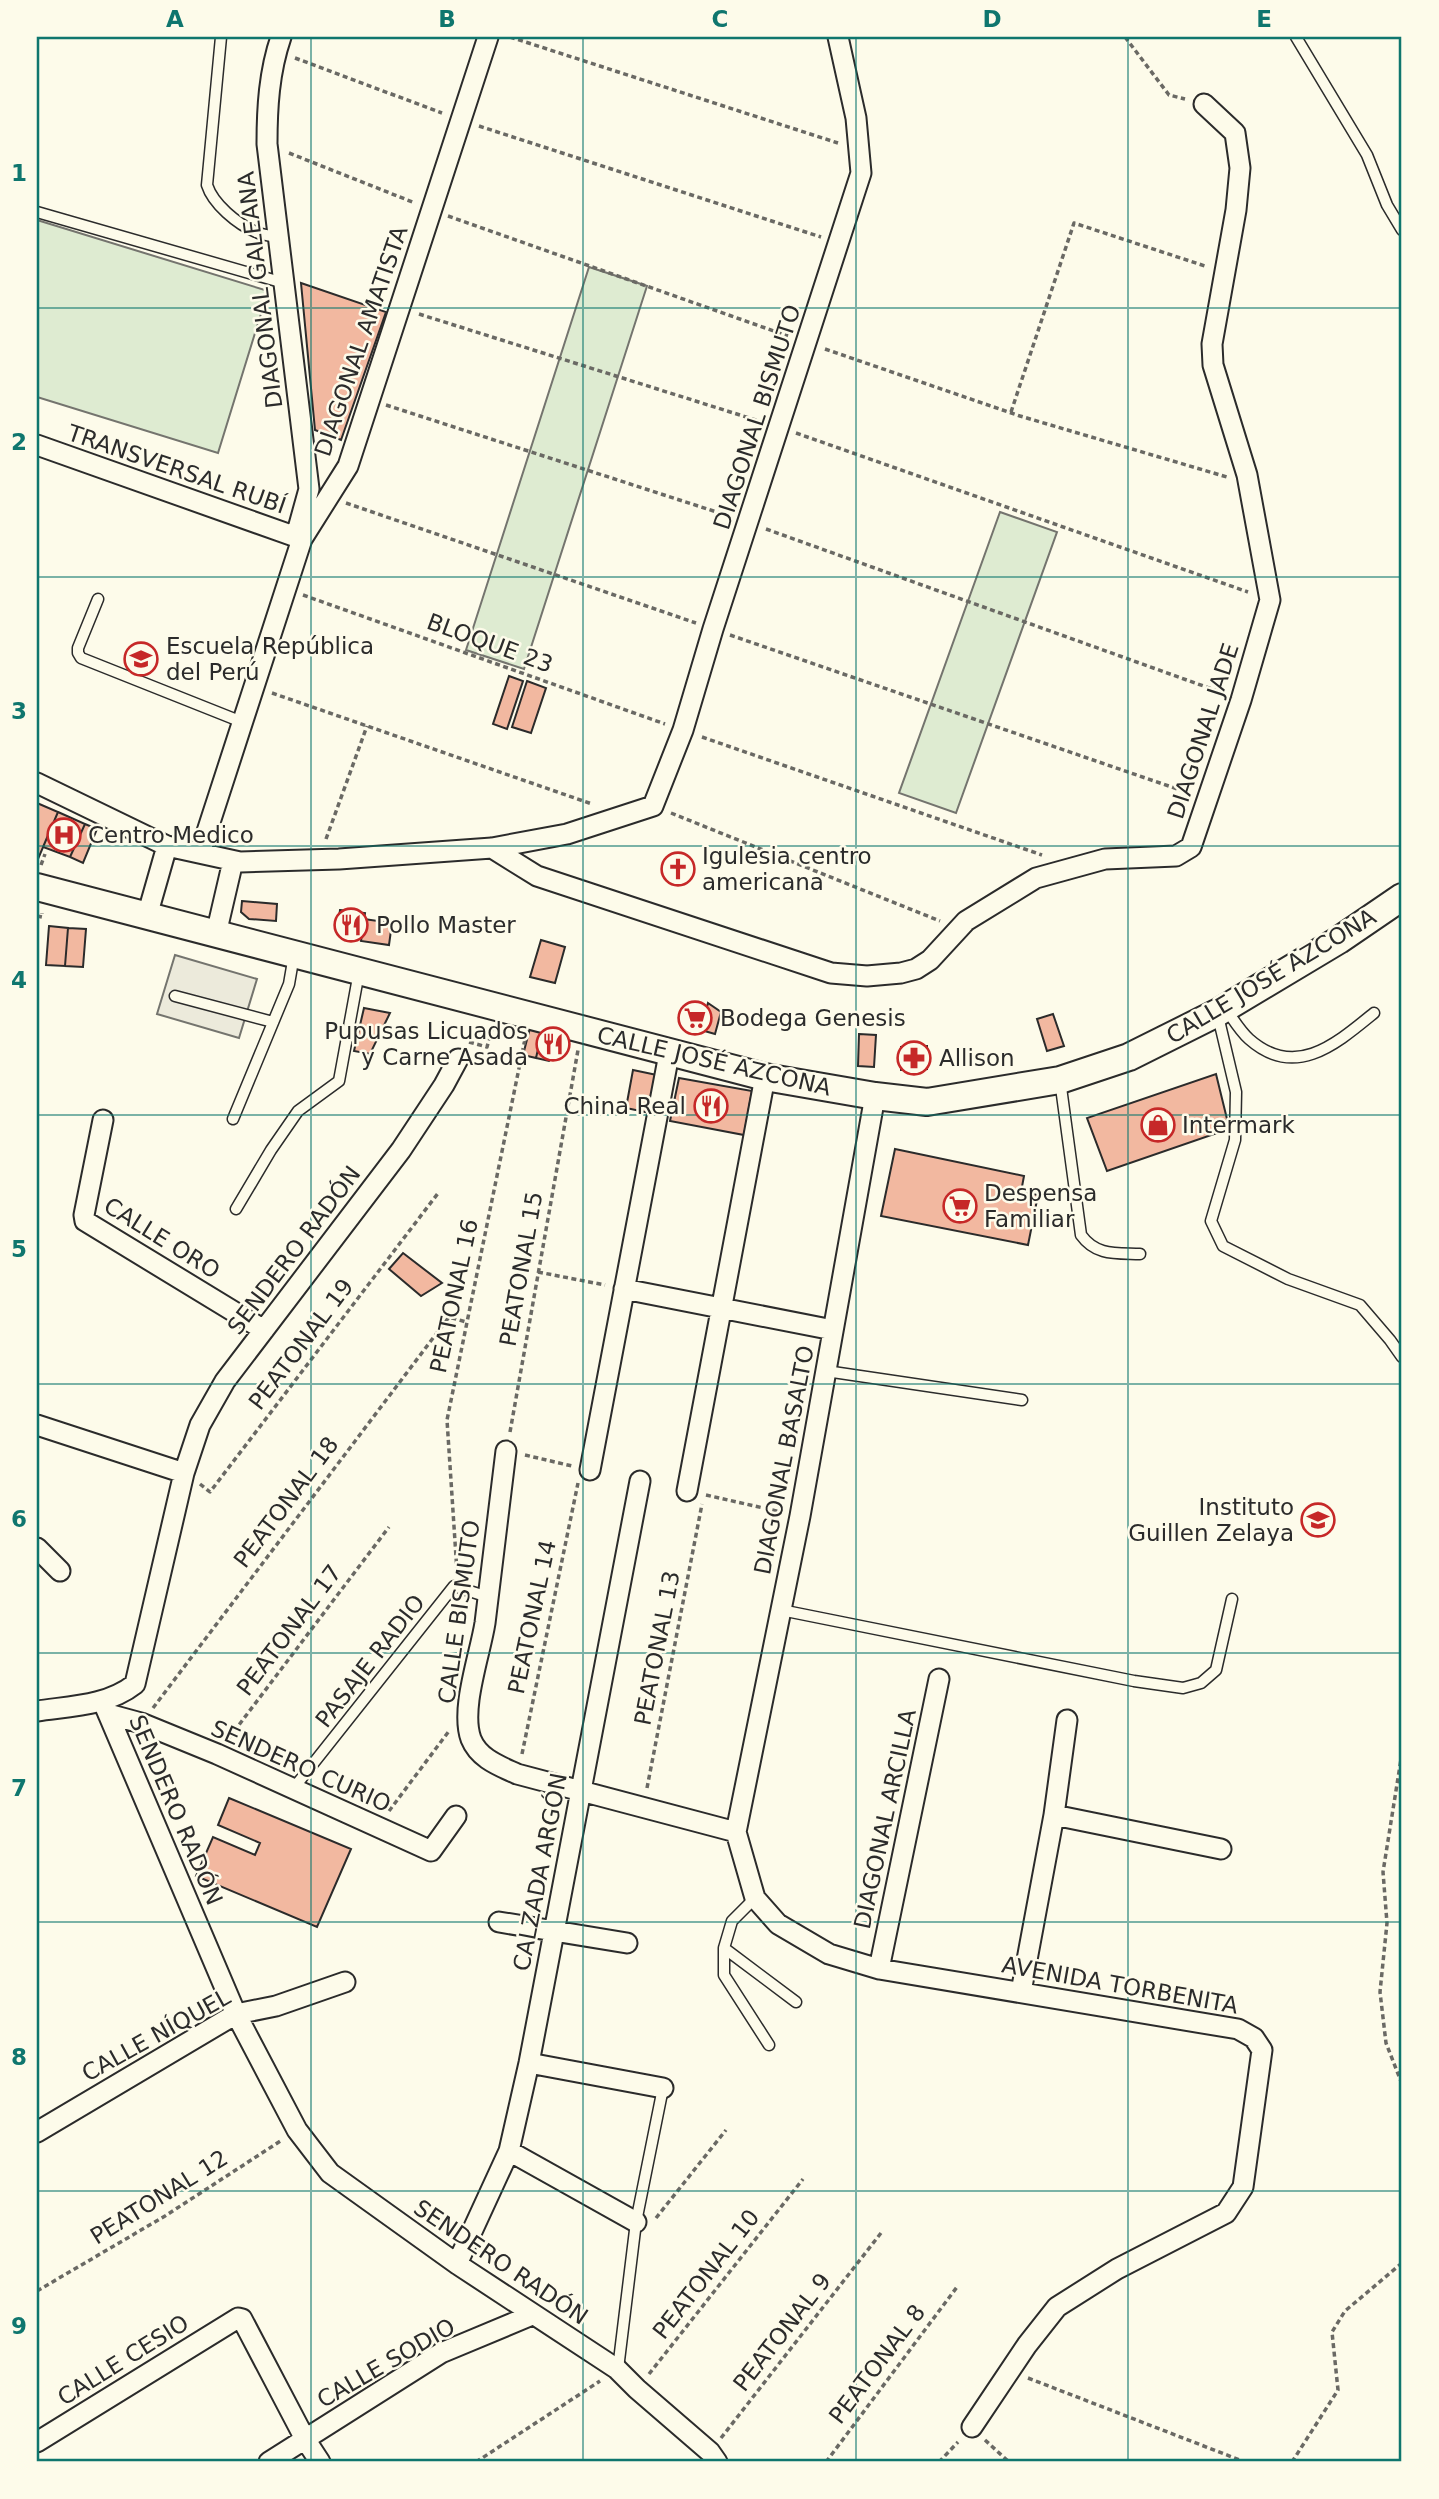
<svg xmlns="http://www.w3.org/2000/svg" width="1439" height="2499" viewBox="0 0 1439 2499" font-family="'DejaVu Sans',sans-serif">
<style>
.green{fill:#deebd1;stroke:#74746e;stroke-width:2}
.parking{fill:#eceadb;stroke:#74746e;stroke-width:2}
.building{fill:#f2b8a0;stroke:#2b2b2b;stroke-width:2}
.lines{fill:none;stroke-linecap:round;stroke-linejoin:round}
.lane-casing{stroke:#2b2b2b;stroke-width:13}
.street-casing{stroke:#2b2b2b;stroke-width:23}
.secondary-casing{stroke:#2b2b2b;stroke-width:30}
.path{stroke:#6a6964;stroke-width:3.5;stroke-dasharray:5 3.5;stroke-linecap:butt}
.lane{stroke:#fdfbea;stroke-width:10}
.street{stroke:#fdfbea;stroke-width:19}
.secondary{stroke:#fdfbea;stroke-width:26}
.grid{fill:none;stroke:#0f766e;stroke-width:2;stroke-opacity:0.55}
.labels{text-anchor:middle;dominant-baseline:central;stroke-width:5;stroke-linejoin:round;paint-order:stroke}
.street-label{font-size:23px;fill:#2b2b2b;stroke:#fdfbea}
.poi-label{font-size:23px;fill:#2b2b2b;stroke:#fdfbea;text-anchor:start}
.neatline{fill:none;stroke:#0f766e;stroke-width:2.5}
.grid-label{font-size:23px;text-anchor:middle;font-weight:bold;fill:#0f766e}
</style>
<rect width="100%" height="100%" fill="#fdfbea"/>
<path class="green" d="M37,220L268,291L218,453L37,397Z
M589,267L647,286L524,669L466,650Z
M1000,512L1057,532L956,813L899,793Z"/>
<path class="parking" d="M175,955L257,979L239,1038L157,1014Z"/>
<path class="building" d="M301,283L386,312L341,440L315,430Z
M509,676L523,681L507,729L493,724Z
M527,681L546,688L531,733L512,727Z
M37,803L58,812L38,859L37,858Z
M58,812L85,824L70,857L43,847Z
M85,824L97,829L83,863L70,857Z
M242,901L277,904L276,921L249,919L241,912Z
M340,910L365,913L362,935L337,932Z
M364,919L392,923L389,945L361,941Z
M49,926L68,928L65,966L46,965Z
M68,928L86,929L83,967L65,966Z
M541,940L565,947L555,983L530,977Z
M708,1003L721,1012L715,1034L701,1030Z
M690,1005L706,1010L701,1030L684,1026Z
M364,1008L390,1013L370,1054L354,1051Z
M1053,1014L1064,1046L1047,1051L1037,1019Z
M531,1024L543,1027L536,1058L523,1055Z
M543,1027L581,1030L549,1061L536,1058Z
M859,1034L876,1035L874,1067L858,1066Z
M927,1046V1069L901,1070V1047Z
M633,1070L657,1075L650,1113L626,1108Z
M1216,1074L1227,1119L1223,1131L1107,1171L1087,1118Z
M679,1078L752,1091L744,1135L670,1121Z
M895,1149L1024,1176L1021,1192L1038,1195L1028,1245L881,1216Z
M403,1253L442,1283L421,1296L389,1269Z
M229,1798L351,1849L317,1927L196,1876L213,1837L255,1855L260,1843L218,1825Z"/>
<g class="lines">
<defs>
<path id="lane" d="M221,37L207,185C213,204 237,224 256,232C262,235 271,236 278,237
M1296,37L1367,155L1387,205L1402,230
M37,212L284,283
M98,599L78,648V653L81,658L242,722
M175,996L273,1022
M1226,1009C1233,1019 1240,1031 1249,1039C1295,1080 1336,1044 1374,1013
M1218,1016L1236,1092L1235,1140L1211,1221L1223,1246L1288,1279L1360,1305L1390,1340L1402,1357
M1060,1080L1081,1235C1096,1256 1116,1253 1140,1254
M233,1119L289,984L294,955
M236,1209L271,1150L298,1111L339,1081L359,972
M826,1371L1022,1400
M781,1610L1134,1681L1183,1688L1201,1683L1216,1670L1232,1599
M293,1789L454,1586L488,1597
M755,1898L732,1921L724,1948V1975L769,2045
M724,1948L796,2002
M618,2369L636,2222L663,2088"/>
<path id="street" d="M281,37C269,72 267,108 267,144L309,489L296,536
M37,445L302,539
M37,783L167,846L240,862L339,859L492,848L567,834L653,806L683,730L713,629L861,173L856,118L838,37
M492,848L537,876L831,973L867,976L901,973L916,969L930,960L966,921L1036,878L1105,859L1176,856L1191,847L1241,700L1270,600L1247,475L1213,365L1212,344L1236,210L1240,168L1235,133L1204,104
M200,853L302,539L348,466L488,37
M147,916L167,846
M216,934L233,861
M875,1096L800,1516L736,1832L755,1898L778,1924L829,1954L879,1969L1238,2029L1254,2038L1262,2050L1243,2187L1226,2213L1117,2269L1057,2307L1027,2345L972,2427
M103,1120L84,1215L85,1221L264,1330
M624,1289L833,1330
M37,1425L184,1473
M506,1451C499,1508 492,1566 485,1623C480,1655 460,1709 471,1739C479,1759 500,1766 517,1774L736,1832
M590,1470L669,1054
M687,1491L765,1077
M37,1548L60,1571
M103,1702L236,2014L297,2130L330,2173L457,2264L617,2369L637,2389L710,2452L717,2462
M37,1711C71,1706 107,1706 135,1684L184,1473L200,1425L225,1381L401,1150L444,1085L458,1059
M108,1714L141,1723L217,1754L431,1851L456,1816
M1054,1815L1221,1849
M499,1922L627,1943
M879,1969L939,1679
M1021,1992L1054,1815L1067,1720
M529,2063L663,2088
M37,2132L236,2014L276,2006L345,1982
M509,2151L636,2222
M457,2264L509,2151L529,2063L640,1481
M37,2442L238,2318L242,2319L305,2439L320,2462
M269,2462L441,2353L532,2315"/>
<path id="secondary" d="M37,887L765,1077L875,1096L927,1102L1060,1080L1129,1057L1217,1013L1339,940L1402,897"/>
</defs>
<use href="#lane" class="lane-casing"/>
<use href="#street" class="street-casing"/>
<use href="#secondary" class="secondary-casing"/>
<path class="path" d="M510,37L838,143
M1125,37L1169,95L1185,99
M295,58L442,113
M479,126L821,237
M289,153L415,203
M448,216L788,336
M419,314L759,421
M825,349L1020,416L1227,477
M386,405L729,516
M1011,412L1074,223L1205,266
M796,433L1248,592
M346,503L696,623
M766,529L1223,693
M303,595L665,724
M730,635L1189,793
M272,693L592,804
M702,737L1042,855
M671,813L940,921
M326,839L367,726
M41,865L45,854
M37,916L42,917V913
M469,1042L487,1047L492,1029
M538,1272L605,1285
M510,1432L578,1050
M525,1455L572,1466
M200,1484L210,1492L439,1192
M706,1495L781,1512
M457,1572L447,1420L525,1039
M153,1708L449,1317L466,1322
M229,1738L389,1527
M1402,1753L1383,1872L1387,1923L1380,1992L1386,2043L1402,2084
M522,1754L578,1483
M647,1788L702,1504
M389,1811L449,1731
M656,2218L726,2130
M37,2291L165,2216L282,2140
M649,2374L803,2179
M1028,2378L1245,2462
M721,2438L881,2233
M985,2440L1009,2462
M476,2462L600,2381
M826,2462L957,2287
M939,2462L958,2442
M1292,2462L1338,2390L1332,2332L1345,2311L1402,2263"/>
<use href="#lane" class="lane"/>
<use href="#street" class="street"/>
<use href="#secondary" class="secondary"/>
</g>
<path class="grid" d="M311,37V2462M583,37V2462M856,37V2462M1128,37V2462M37,308H1402M37,577H1402M37,846H1402M37,1115H1402M37,1384H1402M37,1653H1402M37,1922H1402M37,2191H1402"/>
<defs>
<symbol id="school-ring" viewBox="-11 -11 22 22"><circle r="9.5" fill="#fdfbea" stroke="#c62828" stroke-width="1.5"/><path d="M0-5L7-2L0 1L-7-2ZM-4 1L0 2.5L4 1V4Q0 6-4 4Z" fill="#c62828"/></symbol>
<symbol id="hospital-ring" viewBox="-11 -11 22 22"><circle r="9.5" fill="#fdfbea" stroke="#c62828" stroke-width="1.5"/><path d="M-5-5h3v3.5h4V-5h3V5h-3V1.5h-4V5h-3Z" fill="#c62828"/></symbol>
<symbol id="church-ring" viewBox="-11 -11 22 22"><circle r="9.5" fill="#fdfbea" stroke="#c62828" stroke-width="1.5"/><path d="M-1.2-6h2.4v3.5h3.3v2.4h-3.3V6h-2.4V-.1h-3.3v-2.4h3.3Z" fill="#c62828"/></symbol>
<symbol id="restaurant-ring" viewBox="-11 -11 22 22"><circle r="9.5" fill="#fdfbea" stroke="#c62828" stroke-width="1.5"/><path d="M-5-6h1v4h1v-4h1v4h1v-4h1v5L-1.5 .5V6h-2V.5L-5-1ZM5-6V6H3V1.5H1.5Q1.5-4 5-6Z" fill="#c62828"/></symbol>
<symbol id="supermarket-ring" viewBox="-11 -11 22 22"><circle r="9.5" fill="#fdfbea" stroke="#c62828" stroke-width="1.5"/><path d="M-6-5.5h2.5l.6 2H6L4.5 2H-2.5L-4.4-4H-6ZM-1.5 3.2a1.3 1.3 0 1 0 .1 0ZM3 3.2a1.3 1.3 0 1 0 .1 0Z" fill="#c62828"/></symbol>
<symbol id="pharmacy-ring" viewBox="-11 -11 22 22"><circle r="9.5" fill="#fdfbea" stroke="#c62828" stroke-width="1.5"/><path d="M-2-6h4v4h4v4h-4v4h-4v-4h-4v-4h4Z" fill="#c62828"/></symbol>
<symbol id="shop-ring" viewBox="-11 -11 22 22"><circle r="9.5" fill="#fdfbea" stroke="#c62828" stroke-width="1.5"/><path d="M-5-2.5h2.3a2.7 3.5 0 0 1 5.4 0H5L5.5 6h-11ZM-1.5-2.5h3a1.5 2.3 0 0 0-3 0Z" fill="#c62828"/></symbol>
</defs>
<g fill-rule="evenodd">
<use href="#school-ring" x="122" y="640" width="38" height="38"/>
<use href="#hospital-ring" x="45" y="816" width="38" height="38"/>
<use href="#church-ring" x="659" y="850" width="38" height="38"/>
<use href="#restaurant-ring" x="332" y="906" width="38" height="38"/>
<use href="#supermarket-ring" x="676" y="999" width="38" height="38"/>
<use href="#restaurant-ring" x="534" y="1025" width="38" height="38"/>
<use href="#pharmacy-ring" x="895" y="1039" width="38" height="38"/>
<use href="#restaurant-ring" x="692" y="1087" width="38" height="38"/>
<use href="#shop-ring" x="1139" y="1106" width="38" height="38"/>
<use href="#supermarket-ring" x="941" y="1187" width="38" height="38"/>
<use href="#school-ring" x="1299" y="1501" width="38" height="38"/>
</g>
<g class="labels">
<g class="street-label">
<text transform="translate(260 290) rotate(-97)">DIAGONAL GALEANA</text>
<text transform="translate(361 341) rotate(-71)">DIAGONAL AMATISTA</text>
<text transform="translate(757 417) rotate(-72)">DIAGONAL BISMUTO</text>
<text transform="translate(177 469) rotate(19)">TRANSVERSAL RUBÍ</text>
<text transform="translate(490 643) rotate(20)">BLOQUE 23</text>
<text transform="translate(1203 731) rotate(-72)">DIAGONAL JADE</text>
<text transform="translate(1271 976) rotate(-31)">CALLE JOSÉ AZCONA</text>
<text transform="translate(714 1061) rotate(13)">CALLE JOSÉ AZCONA</text>
<text transform="translate(162 1238) rotate(32)">CALLE ORO</text>
<text transform="translate(294 1250) rotate(-53)">SENDERO RADÓN</text>
<text transform="translate(521 1269) rotate(-80)">PEATONAL 15</text>
<text transform="translate(454 1296) rotate(-78)">PEATONAL 16</text>
<text transform="translate(301 1344) rotate(-53)">PEATONAL 19</text>
<text transform="translate(784 1460) rotate(-79)">DIAGONAL BASALTO</text>
<text transform="translate(286 1502) rotate(-53)">PEATONAL 18</text>
<text transform="translate(459 1612) rotate(-82)">CALLE BISMUTO</text>
<text transform="translate(532 1617) rotate(-78)">PEATONAL 14</text>
<text transform="translate(289 1630) rotate(-53)">PEATONAL 17</text>
<text transform="translate(657 1648) rotate(-79)">PEATONAL 13</text>
<text transform="translate(370 1661) rotate(-52)">PASAJE RADIO</text>
<text transform="translate(301 1766) rotate(24)">SENDERO CURIO</text>
<text transform="translate(176 1810) rotate(67)">SENDERO RADÓN</text>
<text transform="translate(885 1819) rotate(-78)">DIAGONAL ARCILLA</text>
<text transform="translate(540 1872) rotate(-79)">CALZADA ARGÓN</text>
<text transform="translate(1120 1985) rotate(10)">AVENIDA TORBENITA</text>
<text transform="translate(156 2035) rotate(-29)">CALLE NÍQUEL</text>
<text transform="translate(159 2197) rotate(-32)">PEATONAL 12</text>
<text transform="translate(501 2262) rotate(34)">SENDERO RADÓN</text>
<text transform="translate(706 2274) rotate(-52)">PEATONAL 10</text>
<text transform="translate(782 2332) rotate(-52)">PEATONAL 9</text>
<text transform="translate(123 2360) rotate(-32)">CALLE CESIO</text>
<text transform="translate(386 2363) rotate(-30)">CALLE SODIO</text>
<text transform="translate(877 2364) rotate(-53)">PEATONAL 8</text>
</g>
<g class="poi-label">
<text x="166" y="646">Escuela República<tspan x="166" dy="26">del Perú</tspan></text>
<text x="88" y="835">Centro Medico</text>
<text x="702" y="856">Igulesia centro<tspan x="702" dy="26">americana</tspan></text>
<text x="376" y="925">Pollo Master</text>
<text x="720" y="1018">Bodega Genesis</text>
<text x="528" y="1031" text-anchor="end">Pupusas Licuados<tspan x="528" dy="26">y Carne Asada</tspan></text>
<text x="939" y="1058">Allison</text>
<text x="686" y="1106" text-anchor="end">China Real</text>
<text x="1182" y="1125">Intermark</text>
<text x="984" y="1193">Despensa<tspan x="984" dy="26">Familiar</tspan></text>
<text x="1294" y="1507" text-anchor="end">Instituto<tspan x="1294" dy="26">Guillen Zelaya</tspan></text>
</g>
</g>
<rect width="1439" height="2499" fill="none" stroke="#fdfbea" stroke-width="77"/>
<rect x="38" y="38" width="1362" height="2422" class="neatline"/>
<g class="grid-label">
<text x="175" y="27">A</text>
<text x="447" y="27">B</text>
<text x="720" y="27">C</text>
<text x="992" y="27">D</text>
<text x="1264" y="27">E</text>
<text x="19" y="181">1</text>
<text x="19" y="450">2</text>
<text x="19" y="719">3</text>
<text x="19" y="988">4</text>
<text x="19" y="1257">5</text>
<text x="19" y="1527">6</text>
<text x="19" y="1796">7</text>
<text x="19" y="2065">8</text>
<text x="19" y="2334">9</text>
</g>
</svg>
